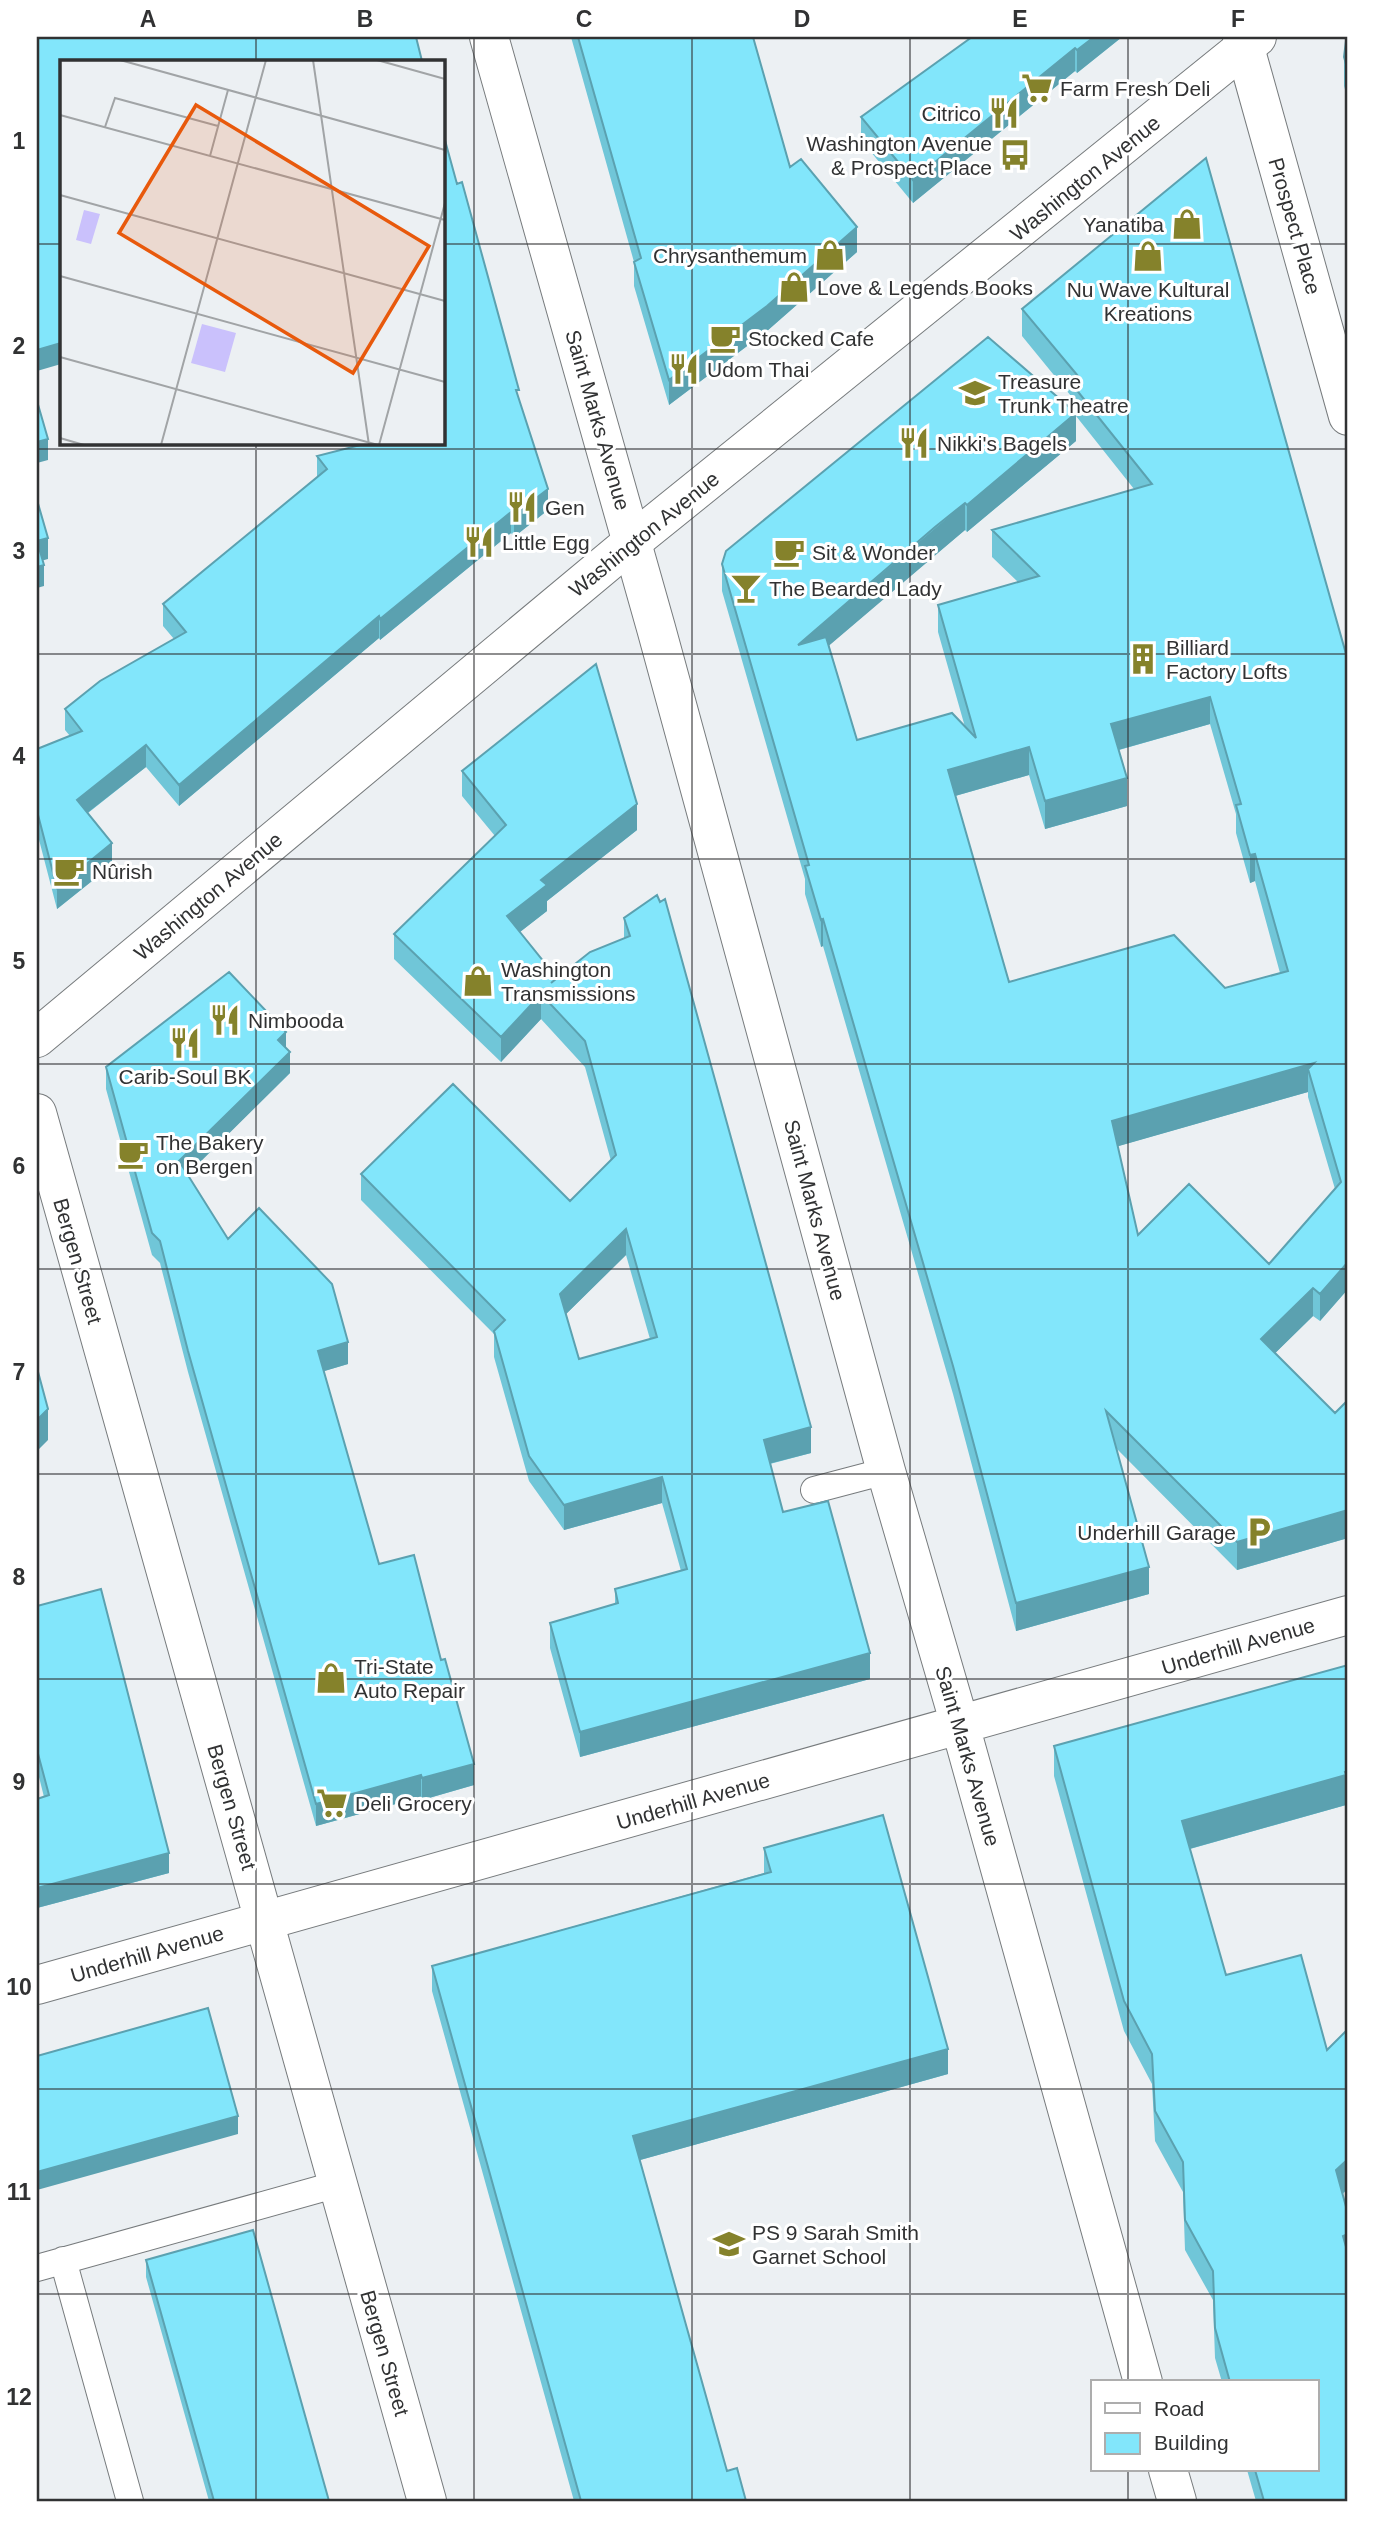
<svg xmlns="http://www.w3.org/2000/svg" width="1385" height="2538" viewBox="0 0 1385 2538" font-family="Arial,sans-serif">
<style>
.lines{fill:none;stroke-linecap:round;stroke-linejoin:round}
.service-casing{stroke:#777b7d;stroke-width:28}
.minor-casing{stroke:#777b7d;stroke-width:40}
.secondary-casing{stroke:#777b7d;stroke-width:40}
.service{stroke:#fff;stroke-width:26}
.minor{stroke:#fff;stroke-width:38}
.secondary{stroke:#fff;stroke-width:38}
.wall{fill:#70c6d8;fill-rule:evenodd}
.shaded-wall{fill:#5ba1b0}
.building{fill:#82e6fb;stroke:#5ba1b0;stroke-width:2;fill-rule:evenodd}
.grid{fill:none;stroke:#313233;stroke-width:2;stroke-opacity:0.55}
.labels{text-anchor:middle;dominant-baseline:central;stroke-width:6;stroke-linejoin:round;paint-order:stroke}
.poi-label{font-size:21px;fill:#313233;stroke:#fff;text-anchor:start}
.street-label{font-size:21px;fill:#313233;stroke:#fff}
.inset-road{fill:none;stroke:#a1a4a6;stroke-width:2}
.view{fill:#e8590c;fill-opacity:0.15;stroke:#e8590c;stroke-width:3.5}
.inset-edge{fill:none;stroke:#313233;stroke-width:3.5}
.neatline{fill:none;stroke:#313233;stroke-width:2.5}
.grid-label{font-size:23px;text-anchor:middle;font-weight:bold;fill:#313233}
</style>
<rect width="100%" height="100%" fill="#ecf0f3"/>
<g class="lines">
<defs>
<path id="service" d="M814,1490L886,1471
M63,2260L130,2501
M37,2268L338,2184"/>
<path id="minor" d="M489,37L656,628L886,1471L960,1725L1143,2382
M1242,37L1348,416
M37,1113L427,2501
M37,1985L1348,1615
M1168,2470L1177,2501"/>
<path id="secondary" d="M37,1038L632,542L1257,37"/>
</defs>
<use href="#service" class="service-casing"/>
<use href="#minor" class="minor-casing"/>
<use href="#secondary" class="secondary-casing"/>
<use href="#service" class="service"/>
<use href="#minor" class="minor"/>
<use href="#secondary" class="secondary"/>
</g>
<path class="wall" d="M571,37H753L790,167L857,252L767,331L669,405L634,286V262Z
M972,37H1122L1077,73L1075,71L913,203L861,140V117Z
M1348,40V100L1344,86V57Z
M1022,309L1348,661V1289L1320,1321L1313,1316L1275,1353L1335,1413L1348,1400V1538L1237,1570L1117,1449L1149,1594L1016,1631L953,1394L823,946L821,947L805,894V879L722,591V564L1071,409V396L1022,336ZM1076,416L1134,489L992,530V557L1018,582L938,605V632L965,727L857,740L829,645L935,555L965,530L967,532L1076,441ZM1210,724L1236,814V833L1250,883L1255,881L1280,973L1225,988L1009,982L955,796L1029,775L1045,829L1127,806L1119,750ZM1308,1092V1097L1335,1189L1269,1264L1138,1235L1118,1146Z
M519,398L548,510L514,537L511,533L380,640L379,638L179,806L146,767L88,813L112,865L57,909L37,832V749L70,736L65,730V709L174,639L163,626V604L317,477V456L368,443Z
M462,771L637,830L547,901V911L520,932L557,979L624,939V918L811,1453L770,1464L783,1512L870,1679L580,1757L550,1648V1623L615,1604V1589L681,1571L662,1503L564,1530L529,1481L494,1357V1334L361,1200V1174L570,1201L611,1161L585,1067L541,1019L501,1062L394,959V934L495,836L462,796ZM626,1255L650,1339L579,1359L566,1314Z
M286,1048L290,1073L187,1174L228,1239L348,1364L324,1371L379,1564L474,1785L422,1800L421,1797L316,1826L188,1372L160,1263L152,1255L106,1089V1067Z
M37,1606L169,1873L37,1908V1799L44,1797L37,1769Z
M1054,1746L1346,1802V1805L1190,1849L1226,1975L1348,2188L1343,2194L1348,2501H1256L1247,2470H1317V2382H1222L1215,2358L1213,2300L1185,2250L1183,2192L1155,2141L1152,2084L1124,2031L1054,1776Z
M764,1848L948,2074L640,2160L727,2471L746,2501H574L432,1991V1966L764,1873Z
M146,2260L329,2501H209L146,2277Z"/>
<path class="shaded-wall" d="M1094,37H1122L1077,73V50Z
M1075,48V71L913,203V180Z
M857,227V252L767,331L669,405V380Z
M61,343V364L37,371V350Z
M1076,413V441L967,532V505Z
M48,439V460L37,463V442Z
M548,489V510L514,537V515Z
M965,503V530L798,672V645Z
M511,512V533L380,640V619Z
M48,538V559L37,562V541Z
M44,565V586L37,588V567Z
M379,616V638L179,806V785Z
M1210,697V724L1111,752V724Z
M146,745V767L77,821V800Z
M1029,747V775L948,798V770Z
M1127,778V806L1045,829V801Z
M637,804V830L547,901V911L507,942V916L541,880Z
M112,843V865L57,909V888Z
M1255,854V881L1250,883V855Z
M823,919V946L821,947V920Z
M541,994V1019L501,1062V1037Z
M286,1032V1054L278,1040Z
M290,1052V1073L179,1183V1161Z
M1314,1063L1308,1069V1092L1112,1148V1121Z
M626,1229V1255L560,1320V1294Z
M1348,1262V1289L1320,1321V1294Z
M1313,1288V1316L1261,1367V1339Z
M348,1342V1364L318,1373V1351Z
M48,1409V1440L37,1451V1420Z
M811,1427V1453L764,1465V1440Z
M662,1477V1503L564,1530V1505Z
M1348,1510V1538L1237,1570V1542Z
M1149,1567V1594L1016,1631V1603Z
M870,1653V1679L580,1757V1732Z
M474,1764V1785L422,1800V1778Z
M1348,1771V1801L1346,1802V1805L1182,1851V1821Z
M421,1775V1797L316,1826V1804Z
M169,1853V1873L37,1908V1888Z
M948,2049V2074L633,2162V2136Z
M238,2116V2134L37,2190V2172Z
M1348,2159V2188L1336,2200V2170Z
M1348,2234V2264L1343,2236Z"/>
<path class="building" d="M37,37H416L422,61H61V343L37,350Z
M578,37H753L790,167L801,159L857,227L767,306L669,380L634,262L641,258Z
M972,37H1094L1077,50L1075,48L913,180L861,117Z
M1348,40V71L1344,57L1346,41Z
M443,133L457,184L462,182L519,390H516L548,489L514,515L511,512L380,619L379,616L179,785L146,745L77,800L112,843L57,888L37,811V749L82,731L65,709L100,681L186,632L163,604L327,469L317,456L368,443H443Z
M1206,158L1348,661V1262L1320,1294L1313,1288L1261,1339L1335,1413L1348,1400V1510L1237,1542L1106,1411L1149,1567L1016,1603L953,1366L823,919L821,920L805,866L809,865L722,564L726,551L988,337L1076,413L967,505L965,503L935,527L798,645L826,637L857,740L952,713L976,738L938,605L1039,576L992,530L1152,484L1071,383L1078,376L1022,309ZM1210,697L1241,804L1236,805L1250,855L1255,854L1288,971L1225,988L1174,935L1009,982L948,770L1029,747L1045,801L1127,778L1111,724ZM1314,1063L1308,1069L1341,1182L1269,1264L1189,1184L1138,1235L1112,1121Z
M37,401L48,439L37,442Z
M37,500L48,538L37,541L44,565L37,567Z
M596,664L637,804L541,880L547,885L507,916L557,978L551,983L590,952L630,936L624,918L657,895L660,902L665,899L811,1427L764,1440L783,1512L828,1501L870,1653L580,1732L550,1623L618,1603L615,1589L687,1569L662,1477L564,1505L529,1456L494,1331L505,1320L361,1174L453,1084L570,1201L616,1155L585,1041L541,994L501,1037L394,934L506,825L462,771ZM626,1229L657,1337L579,1359L560,1294Z
M229,972L286,1032L278,1040L290,1052L179,1161L228,1239L259,1208L332,1284L348,1342L318,1351L379,1564L414,1555L441,1660L445,1659L474,1764L422,1778L421,1775L316,1804L188,1351L160,1241L152,1233L106,1067Z
M37,1368L48,1409L37,1420Z
M101,1589L169,1853L37,1888V1799L49,1795L37,1750V1606Z
M1348,1665V1771L1345,1772L1346,1775L1182,1821L1226,1975L1301,1955L1327,2050L1348,2029V2159L1336,2170L1348,2214V2234L1343,2236L1348,2254V2501H1264L1255,2470H1317V2382H1230L1215,2328L1213,2271L1185,2220L1183,2162L1155,2111L1152,2054L1124,2001L1054,1746Z
M883,1815L948,2049L633,2136L727,2471L737,2468L746,2501H581L432,1966L771,1872L764,1848Z
M208,2008L238,2116L37,2172V2056Z
M253,2230L329,2501H214L146,2260Z"/>
<path class="grid" d="M256,37V61M474,37V2501M692,37V2501M910,37V2501M1128,37V2382M37,244H61M443,244H1348M256,443V2501M37,449H1348M37,654H1348M37,859H1348M37,1064H1348M37,1269H1348M37,1474H1348M37,1679H1348M37,1884H1348M37,2089H1348M37,2294H1348M1128,2470V2501"/>
<defs>
<symbol id="supermarket-bare" viewBox="-9 -9 18 18"><path d="M-6-5.5h2.5l.6 2H6L4.5 2H-2.5L-4.4-4H-6ZM-1.5 3.2a1.3 1.3 0 1 0 .1 0ZM3 3.2a1.3 1.3 0 1 0 .1 0Z" fill="#85822b" stroke="#fff" stroke-width="2.5" paint-order="stroke"/></symbol>
<symbol id="restaurant-bare" viewBox="-9 -9 18 18"><path d="M-5-6h1v4h1v-4h1v4h1v-4h1v5L-1.5 .5V6h-2V.5L-5-1ZM5-6V6H3V1.5H1.5Q1.5-4 5-6Z" fill="#85822b" stroke="#fff" stroke-width="2.5" paint-order="stroke"/></symbol>
<symbol id="bus-bare" viewBox="-9 -9 18 18"><path d="M-5-6H5V4H4V6H2V4H-2V6H-4V4H-5ZM-3.5-4V0h7V-4ZM-3.5 1.2v1.5H-2V1.2ZM2 1.2v1.5H3.5V1.2Z" fill="#85822b" stroke="#fff" stroke-width="2.5" paint-order="stroke"/></symbol>
<symbol id="shop-bare" viewBox="-9 -9 18 18"><path d="M-5-2.5h2.3a2.7 3.5 0 0 1 5.4 0H5L5.5 6h-11ZM-1.5-2.5h3a1.5 2.3 0 0 0-3 0Z" fill="#85822b" stroke="#fff" stroke-width="2.5" paint-order="stroke"/></symbol>
<symbol id="cafe-bare" viewBox="-9 -9 18 18"><path d="M-5.5-4.5H6V0H3Q3 3.5 0 3.5H-2.5Q-5.5 3.5-5.5 0ZM3-3.2v2h1.7v-2ZM-6 4.5H4V6H-6Z" fill="#85822b" stroke="#fff" stroke-width="2.5" paint-order="stroke"/></symbol>
<symbol id="school-bare" viewBox="-9 -9 18 18"><path d="M0-5L7-2L0 1L-7-2ZM-4 1L0 2.5L4 1V4Q0 6-4 4Z" fill="#85822b" stroke="#fff" stroke-width="2.5" paint-order="stroke"/></symbol>
<symbol id="bar-bare" viewBox="-9 -9 18 18"><path d="M-6-5H6L.8 .8V4.5H3.5V6h-7V4.5H-.8V.8Z" fill="#85822b" stroke="#fff" stroke-width="2.5" paint-order="stroke"/></symbol>
<symbol id="building-bare" viewBox="-9 -9 18 18"><path d="M-4-6H4V6H1V3H-1V6H-4ZM-2.5-4.3h1.7v1.8h-1.7ZM.8-4.3h1.7v1.8H.8ZM-2.5-1h1.7V.8h-1.7ZM.8-1h1.7V.8H.8Z" fill="#85822b" stroke="#fff" stroke-width="2.5" paint-order="stroke"/></symbol>
<symbol id="parking-bare" viewBox="-9 -9 18 18"><path d="M-3.5-5.5H1a3.5 3.5 0 0 1 0 7H-1V5.5H-3.5ZM-1-3.4V-.6H.8a1.4 1.4 0 0 0 0-2.8Z" fill="#85822b" stroke="#fff" stroke-width="2.5" paint-order="stroke"/></symbol>
</defs>
<g fill-rule="evenodd">
<use href="#supermarket-bare" x="1015" y="66" width="44" height="44"/>
<use href="#restaurant-bare" x="982" y="91" width="44" height="44"/>
<use href="#bus-bare" x="993" y="133" width="44" height="44"/>
<use href="#shop-bare" x="1165" y="202" width="44" height="44"/>
<use href="#shop-bare" x="808" y="233" width="44" height="44"/>
<use href="#shop-bare" x="1126" y="234" width="44" height="44"/>
<use href="#shop-bare" x="772" y="265" width="44" height="44"/>
<use href="#cafe-bare" x="703" y="316" width="44" height="44"/>
<use href="#restaurant-bare" x="662" y="347" width="44" height="44"/>
<use href="#school-bare" x="953" y="371" width="44" height="44"/>
<use href="#restaurant-bare" x="892" y="421" width="44" height="44"/>
<use href="#restaurant-bare" x="500" y="485" width="44" height="44"/>
<use href="#restaurant-bare" x="457" y="520" width="44" height="44"/>
<use href="#cafe-bare" x="767" y="530" width="44" height="44"/>
<use href="#bar-bare" x="724" y="566" width="44" height="44"/>
<use href="#building-bare" x="1121" y="637" width="44" height="44"/>
<use href="#cafe-bare" x="47" y="849" width="44" height="44"/>
<use href="#shop-bare" x="456" y="959" width="44" height="44"/>
<use href="#restaurant-bare" x="203" y="998" width="44" height="44"/>
<use href="#restaurant-bare" x="163" y="1021" width="44" height="44"/>
<use href="#cafe-bare" x="111" y="1132" width="44" height="44"/>
<use href="#parking-bare" x="1237" y="1510" width="44" height="44"/>
<use href="#shop-bare" x="309" y="1656" width="44" height="44"/>
<use href="#supermarket-bare" x="310" y="1781" width="44" height="44"/>
<use href="#school-bare" x="707" y="2222" width="44" height="44"/>
</g>
<g class="labels">
<g class="poi-label">
<text x="1060" y="88">Farm Fresh Deli</text>
<text x="981" y="113" text-anchor="end">Citrico</text>
<text x="992" y="143" text-anchor="end">Washington Avenue<tspan x="992" dy="24">&amp; Prospect Place</tspan></text>
<text x="1164" y="224" text-anchor="end">Yanatiba</text>
<text x="807" y="255" text-anchor="end">Chrysanthemum</text>
<text x="817" y="287">Love &amp; Legends Books</text>
<text x="1148" y="289" text-anchor="middle">Nu Wave Kultural<tspan x="1148" dy="24">Kreations</tspan></text>
<text x="748" y="338">Stocked Cafe</text>
<text x="707" y="369">Udom Thai</text>
<text x="998" y="381">Treasure<tspan x="998" dy="24">Trunk Theatre</tspan></text>
<text x="937" y="443">Nikki's Bagels</text>
<text x="545" y="507">Gen</text>
<text x="502" y="542">Little Egg</text>
<text x="812" y="552">Sit &amp; Wonder</text>
<text x="769" y="588">The Bearded Lady</text>
<text x="1166" y="647">Billiard<tspan x="1166" dy="24">Factory Lofts</tspan></text>
<text x="92" y="871">Nûrish</text>
<text x="501" y="969">Washington<tspan x="501" dy="24">Transmissions</tspan></text>
<text x="248" y="1020">Nimbooda</text>
<text x="185" y="1076" text-anchor="middle">Carib-Soul BK</text>
<text x="156" y="1142">The Bakery<tspan x="156" dy="24">on Bergen</tspan></text>
<text x="1236" y="1532" text-anchor="end">Underhill Garage</text>
<text x="354" y="1666">Tri-State<tspan x="354" dy="24">Auto Repair</tspan></text>
<text x="355" y="1803">Deli Grocery</text>
<text x="752" y="2232">PS 9 Sarah Smith<tspan x="752" dy="24">Garnet School</tspan></text>
</g>
<g class="street-label">
<text transform="translate(1085 178) rotate(-39)">Washington Avenue</text>
<text transform="translate(1295 226) rotate(74)">Prospect Place</text>
<text transform="translate(598 420) rotate(74)">Saint Marks Avenue</text>
<text transform="translate(644 534) rotate(-39)">Washington Avenue</text>
<text transform="translate(208 896) rotate(-40)">Washington Avenue</text>
<text transform="translate(815 1210) rotate(75)">Saint Marks Avenue</text>
<text transform="translate(78 1261) rotate(74)">Bergen Street</text>
<text transform="translate(1238 1646) rotate(-16)">Underhill Avenue</text>
<text transform="translate(968 1756) rotate(74)">Saint Marks Avenue</text>
<text transform="translate(693 1801) rotate(-16)">Underhill Avenue</text>
<text transform="translate(232 1807) rotate(74)">Bergen Street</text>
<text transform="translate(147 1954) rotate(-16)">Underhill Avenue</text>
<text transform="translate(385 2353) rotate(74)">Bergen Street</text>
</g>
</g>
<g transform="translate(60 60)">
<rect width="385" height="385" fill="#ecf0f3"/>
<path d="M142,264L176,273L165,312L131,303Z" fill="#cac1fc"/>
<path d="M24,150L40,154L31,184L16,180Z" fill="#cac1fc"/>
<path class="inset-road" d="M60,0L385,90M253,0L309,385M317,0L385,19M0,55L385,160M45,67L55,38L158,66M150,96L168,30M0,135L385,241M0,216L385,322M0,297L318,385M0,378L24,385M101,385L206,0M319,385L385,143"/>
<path class="view" d="M136,45L369,186L293,313L59,173Z"/>
<rect width="385" height="385" class="inset-edge"/>
</g>
<rect width="1385" height="2538" fill="none" stroke="#ffffff" stroke-width="77"/>
<rect x="1091" y="2380" width="228" height="91" fill="#ffffff" stroke="#adadad" stroke-width="2"/>
<rect x="1105" y="2403" width="35" height="10" fill="#ffffff" stroke="#adadad" stroke-width="2"/>
<text x="1154" y="2416" font-size="21" fill="#313233">Road</text>
<rect x="1105" y="2433" width="35" height="21" fill="#82e6fb" stroke="#adadad" stroke-width="2"/>
<text x="1154" y="2450" font-size="21" fill="#313233">Building</text>
<rect x="38" y="38" width="1308" height="2462" class="neatline"/>
<g class="grid-label">
<text x="148" y="27">A</text>
<text x="365" y="27">B</text>
<text x="584" y="27">C</text>
<text x="802" y="27">D</text>
<text x="1020" y="27">E</text>
<text x="1238" y="27">F</text>
<text x="19" y="149">1</text>
<text x="19" y="354">2</text>
<text x="19" y="559">3</text>
<text x="19" y="764">4</text>
<text x="19" y="969">5</text>
<text x="19" y="1174">6</text>
<text x="19" y="1380">7</text>
<text x="19" y="1585">8</text>
<text x="19" y="1790">9</text>
<text x="19" y="1995">10</text>
<text x="19" y="2200">11</text>
<text x="19" y="2405">12</text>
</g>
</svg>
